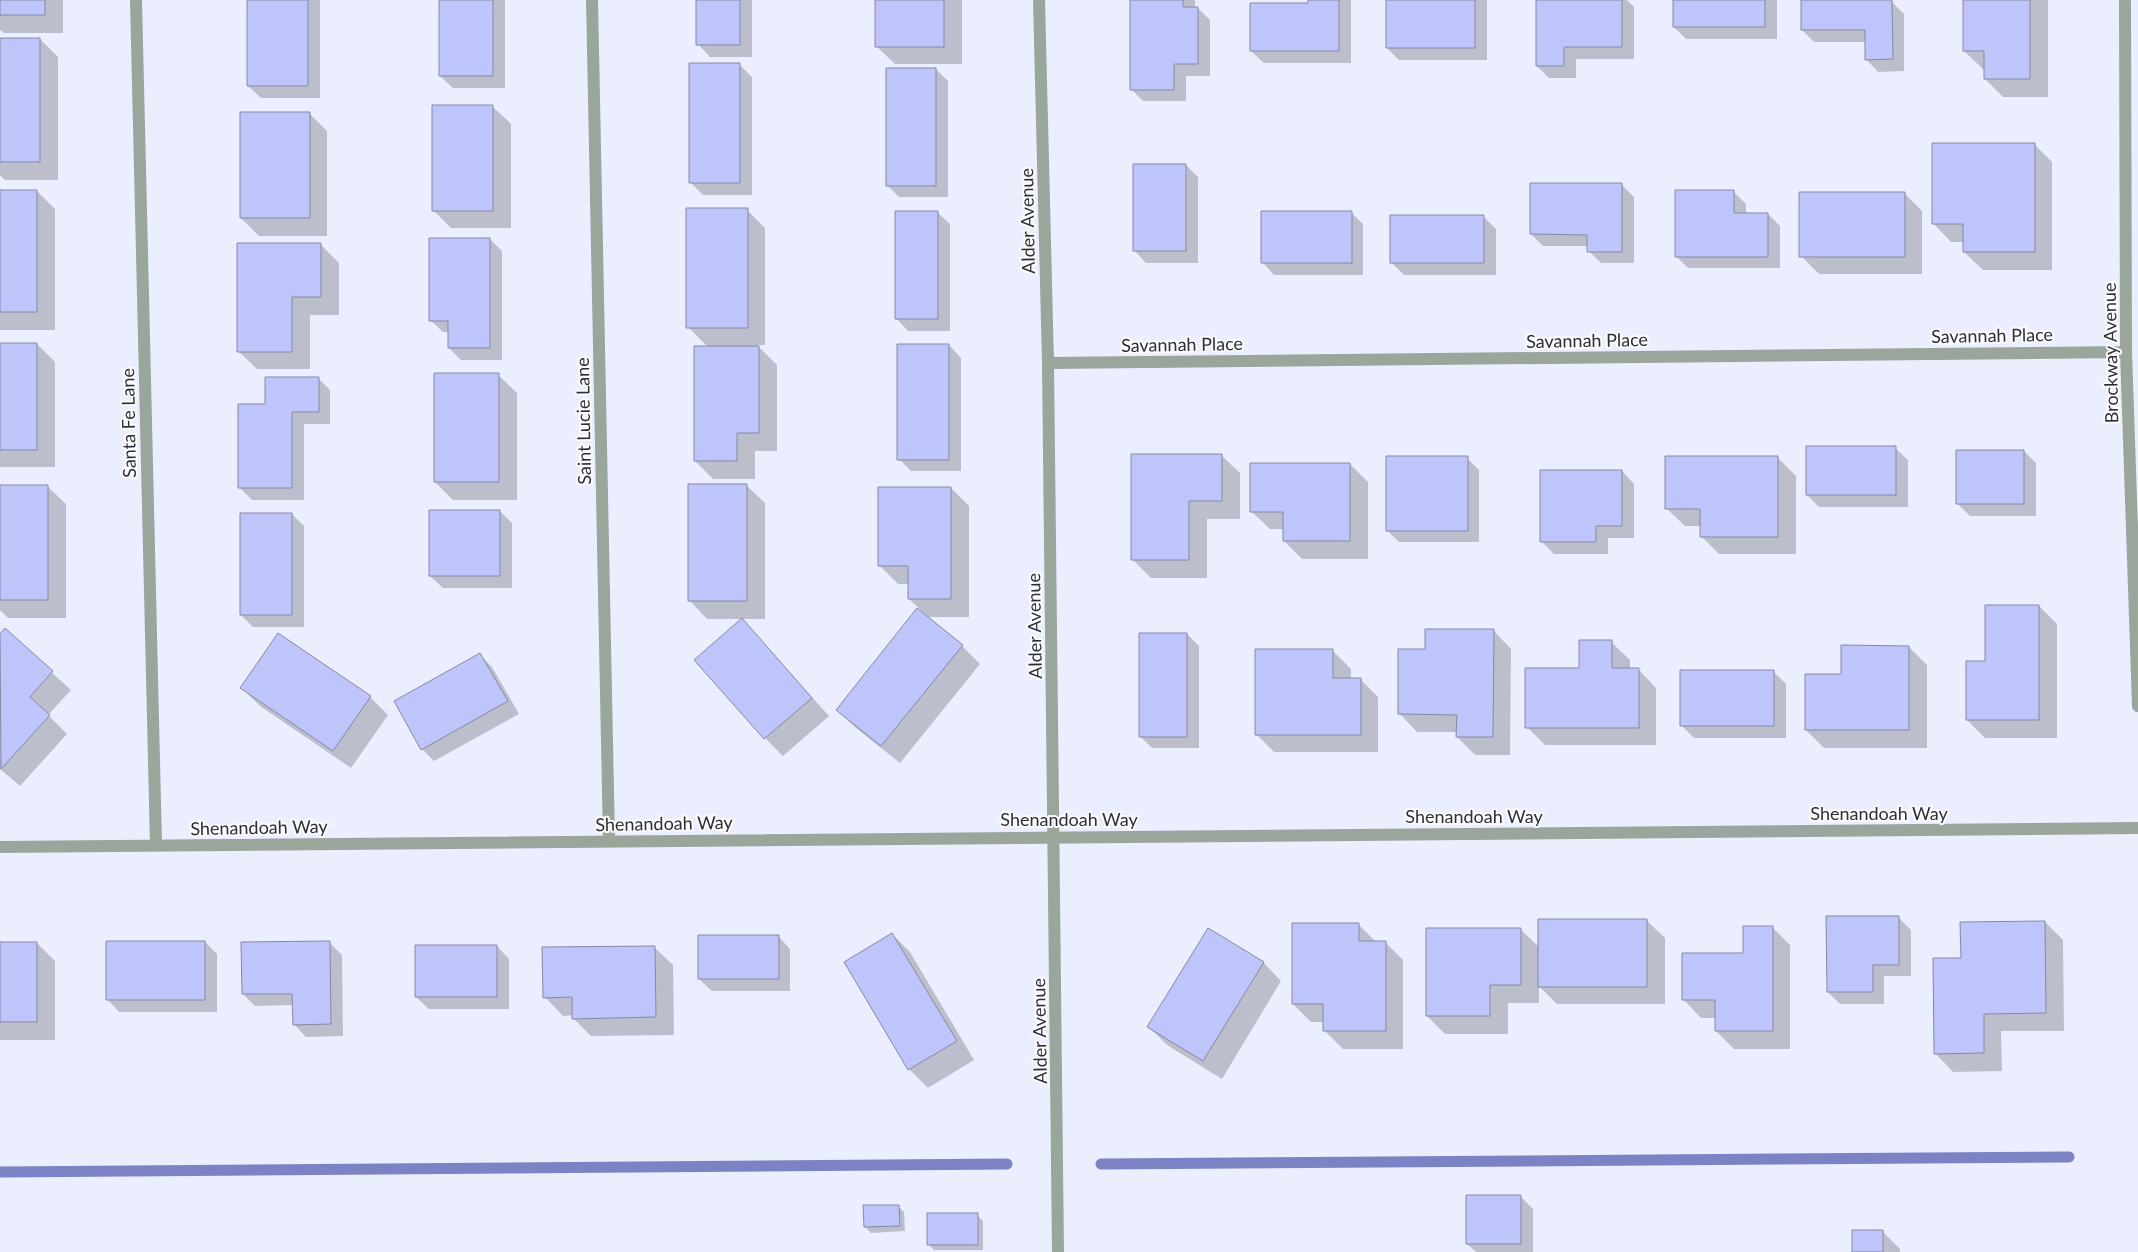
<svg xmlns="http://www.w3.org/2000/svg" width="2138" height="1252" viewBox="0 0 2138 1252" font-family="Lato,sans-serif">
<style>
.shadow{fill:#0003}
.lines{fill:none;stroke-linecap:round;stroke-linejoin:round}
.stream{stroke:#7c83c4;stroke-width:11}
.building{fill:#bdc5fa;stroke:#8589a3}
.street{stroke:#9aa59c;stroke-width:12}
.labels{text-anchor:middle;dominant-baseline:central;stroke-width:4;stroke-linejoin:round;paint-order:stroke}
.street-label{font-size:18px;fill:#2c2e39;stroke:#fcfcfc}
</style>
<rect width="100%" height="100%" fill="#ebeeff"/>
<path class="shadow" d="M0,0H63V33H4L0,30Z
M248,0H320V98H261L248,86Z
M440,0H505V88H453L440,76Z
M698,0H752V57H710L698,44Z
M876,0H962V64H895L876,46Z
M1131,0H1195V8H1198L1210,20V76H1186V101H1143L1131,89Z
M1310,0H1351V63H1264L1251,51L1310,5Z
M1387,0H1487V60H1399L1387,48Z
M1537,0H1627L1634,7V59H1576V78H1549L1537,66Z
M1674,0H1777V39H1686L1674,27Z
M1802,0L1892,2L1904,14V71L1878,72L1866,59V42H1814L1802,30Z
M1964,0H2048V97H2003L1985,79V69H1983L1964,51Z
M0,39H40L58,57V180H5L0,175Z
M739,64L752,77V195H703L691,183Z
M936,69L948,81V197H899L887,185Z
M492,106L511,124V228H451L433,210Z
M309,113L327,131V236H259L241,218Z
M2034,144L2052,162V270H1983L1964,252V242H1951L1933,223Z
M1186,165L1198,177V263H1146L1134,250Z
M1621,184L1634,197V263H1601L1589,251V246H1543L1531,234Z
M0,191H37L55,209V330H0Z
M1733,191L1746,204V214H1768L1780,226V268H1688L1676,256Z
M1904,193L1922,211V274H1819L1801,256Z
M747,210L765,228V345H757L777,365V451H755V479H713L695,461L708,347L688,327Z
M937,212L950,224V331H908L896,318Z
M1351,212L1363,224V275H1274L1262,262Z
M1483,216L1496,229V275H1404L1391,262Z
M490,239L502,251V360H461L449,348V332H443L430,320Z
M321,245L339,263V315H310V369H257L238,351Z
M0,344H37L55,362V467H0Z
M949,345L961,358V471H911L899,459Z
M498,375L517,393V500H453L435,482Z
M318,378L330,390V424H304V500H252L239,487L266,405Z
M1895,448L1908,460V507H1819L1807,495Z
M2024,451L2036,463V516H1970L1958,504Z
M1221,455L1240,473V519H1207V578H1151L1133,560Z
M1467,458L1479,470V542H1399L1387,530Z
M1778,458L1796,476V554H1719L1701,536V526H1685L1666,508Z
M1350,464L1368,482V559H1302L1284,541V529H1270L1251,511Z
M1622,471L1634,484V538H1608V554H1554L1542,542Z
M746,485L765,503V619H707L689,600Z
M0,486H47L66,504V618H8L0,610Z
M951,488L969,506V617H925L962,646L980,664L900,763L856,728L837,710L925,614L909,599V584H898L880,566Z
M500,511L512,523V588H443L430,576Z
M292,514L304,526V627H253L241,615Z
M2039,606L2057,624V738H1985L1967,720L1987,662Z
M742,620L829,716L783,756L765,738Z
M5,630L71,690L48,715L67,734L20,786L0,769V636Z
M1493,630L1511,649L1510,755H1475L1457,737V732H1417L1399,713L1426,651Z
M1187,634L1199,646V748H1152L1140,736Z
M1611,642L1630,660V669H1638L1656,688V745H1545L1527,727L1580,669Z
M1909,647L1927,665V748H1824L1806,730Z
M1333,651L1351,669V679H1360L1378,697V752H1274L1256,734Z
M480,655L492,667L519,714L434,761L422,749Z
M1773,671L1786,684V738H1694L1681,725Z
M242,688L370,697L388,715L351,768L260,706Z
M1899,918L1911,930V976H1884V1004H1840L1828,992Z
M1646,920L1665,938V1004H1557L1539,986V1003H1508V1034H1445L1427,1016L1520,929L1539,947Z
M2045,922L2063,940L2064,1031H2001L2002,1071L1953,1072L1935,1053L1962,959Z
M1358,924L1376,942H1385L1403,960V1049H1343L1325,1031V1022H1311L1293,1004Z
M1772,927L1790,945V1049H1734L1716,1031V1018H1701L1683,999L1744,954Z
M892,934L910,952L974,1060L928,1088L909,1069L846,962Z
M778,936L790,949V991H712L699,979Z
M205,942L217,954V1012H119L107,999Z
M0,943H37L55,961V1040H0Z
M330,943L342,955L343,1036L306,1037L294,1024L293,1005L255,1006L243,994Z
M497,946L509,959V1009H429L416,997Z
M654,947L673,965L674,1035L591,1036L573,1018V1015L563,1016L545,997Z
M1263,962L1281,981L1222,1079L1167,1045L1149,1027Z
M1520,1196L1533,1209V1252H1476L1467,1244Z
M898,1206L904,1212L905,1231L871,1233L865,1227Z
M977,1215L983,1221V1250H934L928,1244Z
M1882,1231L1900,1249V1252H1853Z"/>
<g class="lines">
<path class="stream" d="M1101,1164L2069,1157
M0,1172L1007,1164"/>
</g>
<path class="building" d="M0,0H45V15H0Z
M247,0H308V86H247Z
M439,0H493V76H439Z
M696,0H740V45H696Z
M875,0H944V47H875Z
M1130,0H1183V7H1198V64H1174V90H1130Z
M1308,0H1339V51H1250V3H1308Z
M1386,0H1475V48H1386Z
M1536,0H1622V47H1564V66H1536Z
M1673,0H1765V27H1673Z
M1801,0H1892L1893,59L1865,60V30H1801Z
M1963,0H2030V79H1984V51H1963Z
M0,38H40V162H0Z
M689,63H740V183H689Z
M886,68H936V186H886Z
M432,105H493V211H432Z
M240,112H310V218H240Z
M1932,143H2035V252H1963V224H1932Z
M1133,164H1186V251H1133Z
M1530,183H1622V252H1587V235L1530,234Z
M0,190H37V312H0Z
M1675,190H1734V213H1768V257H1675Z
M1799,192H1905V257H1799Z
M686,208H748V328H686Z
M895,211H938V319H895Z
M1261,211H1352V263H1261Z
M1390,215H1484V263H1390Z
M429,238H490V348H448V321H429Z
M237,243H321V297H292V352H237Z
M0,343H37V450H0Z
M897,344H949V460H897Z
M694,346H759V433H737V461H694Z
M434,373H499V482H434Z
M265,377H319V412H292V488H238V404H265Z
M1806,446H1896V495H1806Z
M1956,450H2024V504H1956Z
M1131,454H1222V501H1189V560H1131Z
M1386,456H1468V531H1386Z
M1665,456H1778V537H1700V509H1665Z
M1250,463H1350V541H1283V512H1250Z
M1540,470H1622V526H1596V542H1540Z
M688,484H747V601H688Z
M0,485H48V600H0Z
M878,487H951V599H908V566H878Z
M429,510H500V576H429Z
M240,513H292V615H240Z
M1985,605H2039V720H1966V661H1985Z
M917,608L963,645L881,746L836,710Z
M742,618L812,698L764,739L694,660Z
M5,628L53,671L30,697L50,715L1,769L0,634Z
M1425,629H1494L1493,737H1456L1457,715L1398,714V649H1425Z
M278,633L371,696L333,751L240,688Z
M1139,633H1187V737H1139Z
M1579,640H1612V668H1639V728H1525V668H1579Z
M1841,645L1909,646V730H1805V674H1841Z
M1255,649H1333V678H1361V735H1255Z
M480,653L508,701L421,750L394,701Z
M1680,670H1774V726H1680Z
M1826,916H1899V965H1873V992H1827Z
M1538,919H1647V987H1538Z
M2045,921L2046,1013L1984,1014V1053L1934,1054L1933,958H1961L1960,922Z
M1292,923H1359V941H1386V1031H1323V1004H1292Z
M1743,926H1773V1031H1715V1000H1682V953H1743Z
M1208,928L1264,962L1203,1061L1147,1027Z
M1426,928H1521V985H1490V1016H1426Z
M892,933L957,1041L908,1070L844,962Z
M698,935H779V979H698Z
M106,941H205V1000H106Z
M330,941L331,1024L293,1025L292,994H242L241,942Z
M0,942H37V1022H0Z
M415,945H497V997H415Z
M655,946L656,1017L572,1019V997L543,998L542,947Z
M1466,1195H1521V1244H1466Z
M863,1205H899L900,1226L864,1227Z
M927,1213H978V1245H927Z
M1852,1230H1883V1252H1852Z"/>
<g class="lines">
<path class="street" d="M136,0L156,845
M592,0L609,841
M1039,0L1048,363L1058,1252
M2125,0L2126,352L2138,706
M1048,363L2126,352
M0,847L2138,828"/>
</g>
<g class="labels">
<g class="street-label">
<text transform="translate(1027 221) rotate(-91)">Alder Avenue</text>
<text transform="translate(1992 335) rotate(-1)">Savannah Place</text>
<text transform="translate(1587 340) rotate(-1)">Savannah Place</text>
<text transform="translate(1182 344) rotate(-1)">Savannah Place</text>
<text transform="translate(2110 353) rotate(-91)">Brockway Avenue</text>
<text transform="translate(583 421) rotate(-91)">Saint Lucie Lane</text>
<text transform="translate(128 423) rotate(-91)">Santa Fe Lane</text>
<text transform="translate(1034 626) rotate(-91)">Alder Avenue</text>
<text x="1879" y="813">Shenandoah Way</text>
<text x="1474" y="816">Shenandoah Way</text>
<text x="1069" y="819">Shenandoah Way</text>
<text transform="translate(664 823) rotate(-1)">Shenandoah Way</text>
<text transform="translate(259 827) rotate(-1)">Shenandoah Way</text>
<text transform="translate(1039 1031) rotate(-91)">Alder Avenue</text>
</g>
</g>
</svg>
